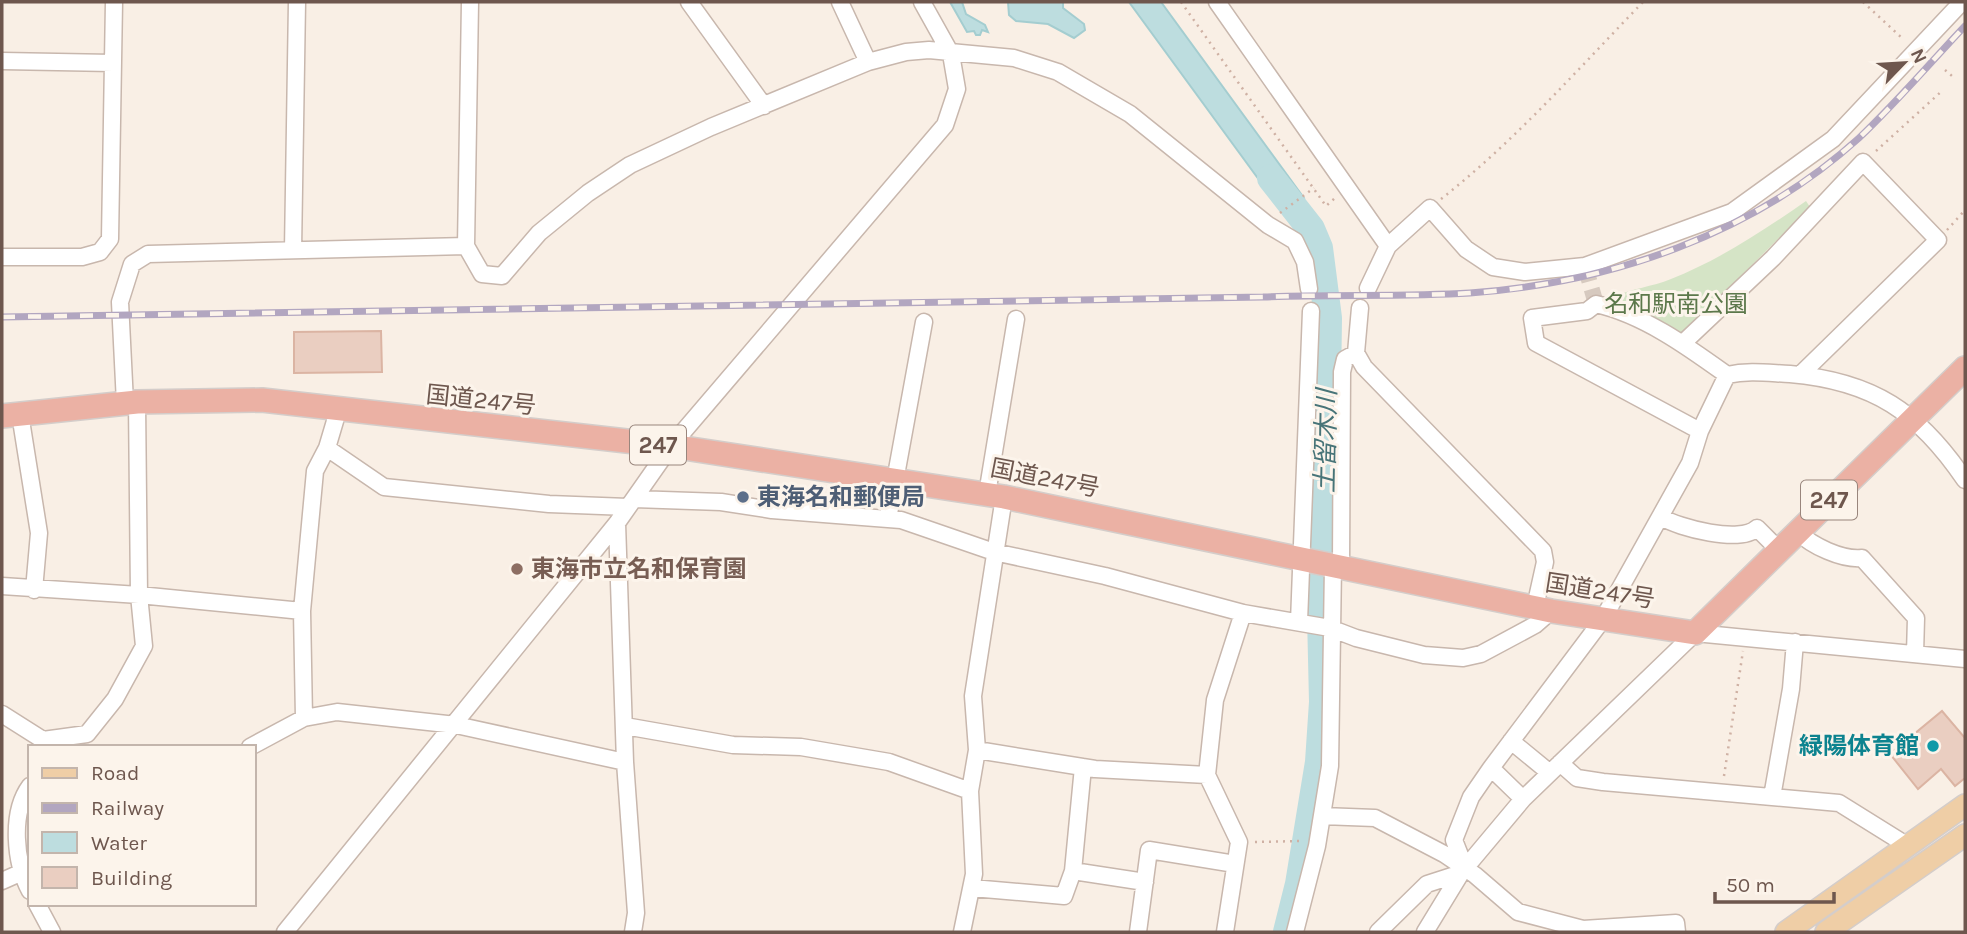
<svg xmlns="http://www.w3.org/2000/svg" width="1967" height="934" viewBox="0 0 1967 934" font-family="Karla,'Noto Sans JP',sans-serif">
<style>
.green{fill:#d5e4c6}
.water{fill:#bddddf;stroke:#a4cdd0;stroke-width:2}
.lines{fill:none;stroke-linecap:round;stroke-linejoin:round}
.river{stroke:#bddddf;stroke-width:28}
.building{fill:#eacec1;stroke:#dbb4a3;stroke-width:2}
.minor-tunnel{stroke:#d6c9bf;stroke-width:16;stroke-dasharray:16 8;stroke-linecap:butt}
.minor-casing{stroke:#c8b7ad;stroke-width:19}
.major-casing{stroke:#d4cdca;stroke-width:24}
.highway-casing{stroke:#d4cdca;stroke-width:26}
.path{stroke:#cfb1a4;stroke-width:2.5;stroke-dasharray:2 5;stroke-linecap:butt}
.minor{stroke:#fff;stroke-width:16}
.major{stroke:#efcea6;stroke-width:21}
.highway{stroke:#ebb1a4;stroke-width:23}
.rail-casing{stroke:#b2a6c0;stroke-width:7}
.rail{stroke:#fcf4eb;stroke-width:4.5;stroke-dasharray:13;stroke-linecap:butt}
.service-dot{fill:#5c6f8a;stroke:#fcf4eb;stroke-width:2.5}
.education-dot{fill:#8d6e63;stroke:#fcf4eb;stroke-width:2.5}
.culture-dot{fill:#0f9aa8;stroke:#fcf4eb;stroke-width:2.5}
.labels{text-anchor:middle;dominant-baseline:central;stroke-width:6;stroke-linejoin:round;paint-order:stroke}
.shield{fill:#fcf4eb;stroke:#99867d;stroke-width:2}
.shield-label{font-size:23px;font-weight:bold;fill:#6e574e}
.park-label{font-size:24px;fill:#5c784b;stroke:#fcf4eb}
.street-label{font-size:24px;fill:#6e574e;stroke:#fcf4eb}
.service-label{font-size:24px;font-weight:bold;fill:#4e5e75;stroke:#fcf4eb;text-anchor:start}
.education-label{font-size:24px;font-weight:bold;fill:#785e54;stroke:#fcf4eb;text-anchor:start}
.culture-label{font-size:24px;font-weight:bold;fill:#0d838f;stroke:#fcf4eb;text-anchor:end}
.water-label{font-size:26px;font-style:italic;fill:#477478;stroke:#fcf4eb}
</style>
<rect width="100%" height="100%" fill="#f9efe5"/>
<path class="green" d="M1806,201L1810,207L1684,333L1677,332L1614,297C1632,288 1652,287 1671,279C1719,260 1763,231 1806,201Z"/>
<path class="water" d="M950,2H962L966,14L985,25L988,32L982,30L980,35H976L974,31L967,32Z
M1008,2H1063V8L1084,24L1085,30L1074,38L1048,24L1016,21L1009,15Z
M1129,2H1161L1304,198L1284,214Z"/>
<g class="lines">
<path class="river" d="M1271,178L1311,229L1319,248L1328,318L1325,528L1320,572L1323,702L1319,762L1299,884L1287,932"/>
</g>
<path class="building" d="M381,331L382,372L294,373V332Z
M1942,711L1965,738V778L1955,786L1941,769L1918,789L1890,754Z"/>
<g class="lines">
<path class="minor-tunnel" d="M1585,266L1596,304"/>
<defs>
<path id="minor" d="M470,2L466,246L482,274L502,276L539,233L588,193L630,165L711,127L868,62L906,52L929,50L1014,58L1058,72L1130,114L1268,225L1295,241L1305,262L1309,289
M689,2L764,106
M840,2L868,62
M1217,2L1388,246
M2,61L113,63
M293,250L297,2
M2,257H82L100,252L110,239L114,2
M1368,288L1388,246L1430,208L1466,249L1493,267L1525,272L1585,266L1732,212L1833,139L1962,2
M1360,308L1356,353L1364,367L1543,551L1545,562L1535,607
M1683,343L1773,258L1863,162L1938,240L1800,375
M125,403L120,302L132,264L148,254L466,246
M20,414L39,533L34,590
M1700,431L1536,343L1532,318L1587,311L1596,304C1644,315 1688,347 1727,375C1749,370 1768,373 1790,374C1873,381 1919,412 1965,480
M327,448L384,487L549,504L628,507
M987,494L1016,319
M634,499L721,502L772,510L901,520L994,552L1105,576L1243,613L1330,628L1356,638L1424,655L1463,658L1481,654L1535,625L1551,611
M1661,517C1679,528 1741,544 1757,528L1779,550
M888,519L924,322
M617,523L625,762L636,913L633,932
M1798,532C1812,546 1842,560 1862,558L1916,618L1915,654
M1341,567L1342,372L1345,359L1356,353
M2,586L139,595L302,611
M1299,622L1311,311
M2,714L43,740L87,734L115,699L144,646L139,595L137,402
M304,718L302,611L315,471L327,448L338,411
M625,726L733,745L801,747L889,762L970,791
M1511,741L1550,773
M250,747L304,718L337,712L456,725L625,762
M977,750L1095,769L1207,775
M1560,763L1577,778L1603,782L1839,803L1908,846
M30,786C10,813 15,863 30,891
M1772,797L1791,689L1795,642
M1523,799L1491,768L1603,619L1690,463L1700,431L1727,375
M1322,816L1375,818L1444,854L1475,875L1518,912L1583,929L1676,923L1677,932
M1465,868L1454,840L1471,797L1491,768
M1073,871L1145,882
M2,881L20,873
M972,888L1064,896L1073,871L1083,767
M37,904L52,932
M285,932L617,523L671,446L945,125L957,89L951,54L922,2
M962,932L974,874L970,791L977,750L973,696L1004,497
M1138,932L1149,850L1235,864
M1225,932L1239,842L1207,775L1215,700L1243,613
M1295,932L1317,846L1330,766L1333,565
M1378,932L1427,884L1461,873
M1425,932L1461,873L1523,799L1695,633L1965,659"/>
<path id="major" d="M1786,932L1965,805
M1826,932L1965,835"/>
<path id="highway" d="M2,416L137,402L262,400L671,446L1004,497L1551,611L1695,633L1965,368"/>
</defs>
<use href="#minor" class="minor-casing"/>
<use href="#major" class="major-casing"/>
<use href="#highway" class="highway-casing"/>
<path class="path" d="M1181,2L1326,206L1335,198
M1863,2L1903,39
M1945,70L1952,76
M1876,151L1943,90
M1441,199C1515,141 1578,69 1643,2
M1280,213L1314,188
M1947,230L1965,210
M1724,776L1743,651
M1255,842L1300,841"/>
<use href="#minor" class="minor"/>
<use href="#major" class="major"/>
<use href="#highway" class="highway"/>
<defs>
<path id="rail" d="M2,317L1263,297C1332,294 1402,297 1470,293C1611,283 1753,234 1859,138C1896,103 1930,63 1965,26"/>
</defs>
<use href="#rail" class="rail-casing"/>
<use href="#rail" class="rail"/>
</g>
<circle class="service-dot" cx="743" cy="497" r="7"/>
<circle class="education-dot" cx="517" cy="569" r="7"/>
<circle class="culture-dot" cx="1933" cy="746" r="7"/>
<g class="labels">
<g class="shield">
<rect x="630" y="425.5" width="56" height="39" rx="5"/>
<rect x="1801" y="480.5" width="56" height="39" rx="5"/>
</g>
<g class="shield-label">
<text x="658" y="445">247</text>
<text x="1829" y="500">247</text>
</g>
<g class="park-label">
<text x="1676" y="304">名和駅南公園</text>
</g>
<g class="street-label">
<text transform="translate(481 400) rotate(6)">国道247号</text>
<text transform="translate(1045 478) rotate(11)">国道247号</text>
<text transform="translate(1600 591) rotate(9)">国道247号</text>
</g>
<g class="service-label">
<text x="757" y="497">東海名和郵便局</text>
</g>
<g class="education-label">
<text x="531" y="569">東海市立名和保育園</text>
</g>
<g class="culture-label">
<text x="1919" y="746">緑陽体育館</text>
</g>
<g class="water-label">
<text transform="translate(1326 441) rotate(-89)">土留木川</text>
</g>
</g>
<rect width="1967" height="934" fill="none" stroke="#6e574e" stroke-width="7"/>
<rect x="28" y="745" width="228" height="161" fill="#fcf4eb" stroke="#c3b5ac" stroke-width="2"/>
<rect x="42" y="768" width="35" height="10" fill="#efcea6" stroke="#c3b5ac" stroke-width="2"/>
<text x="91" y="780" font-size="21" fill="#6e574e">Road</text>
<rect x="42" y="803" width="35" height="10" fill="#b2a6c0" stroke="#c3b5ac" stroke-width="2"/>
<text x="91" y="815" font-size="21" fill="#6e574e">Railway</text>
<rect x="42" y="832" width="35" height="21" fill="#bddddf" stroke="#c3b5ac" stroke-width="2"/>
<text x="91" y="850" font-size="21" fill="#6e574e">Water</text>
<rect x="42" y="867" width="35" height="21" fill="#eacec1" stroke="#c3b5ac" stroke-width="2"/>
<text x="91" y="885" font-size="21" fill="#6e574e">Building</text>
<g transform="translate(1904 63) rotate(65)" stroke="#fcf4eb" stroke-width="5" paint-order="stroke">
<path d="M0-5L12 26L0 18L-12 26Z" fill="#6e574e"/>
<text y="-10" font-size="19" font-weight="bold" text-anchor="middle" fill="#6e574e">N</text>
</g>
<path d="M1715 892v10h119v-10" fill="none" stroke="#6e574e" stroke-width="3.5"/>
<text x="1726" y="892" font-size="21" fill="#6e574e" stroke="#fcf4eb" stroke-width="5" paint-order="stroke">50 m</text>
</svg>
